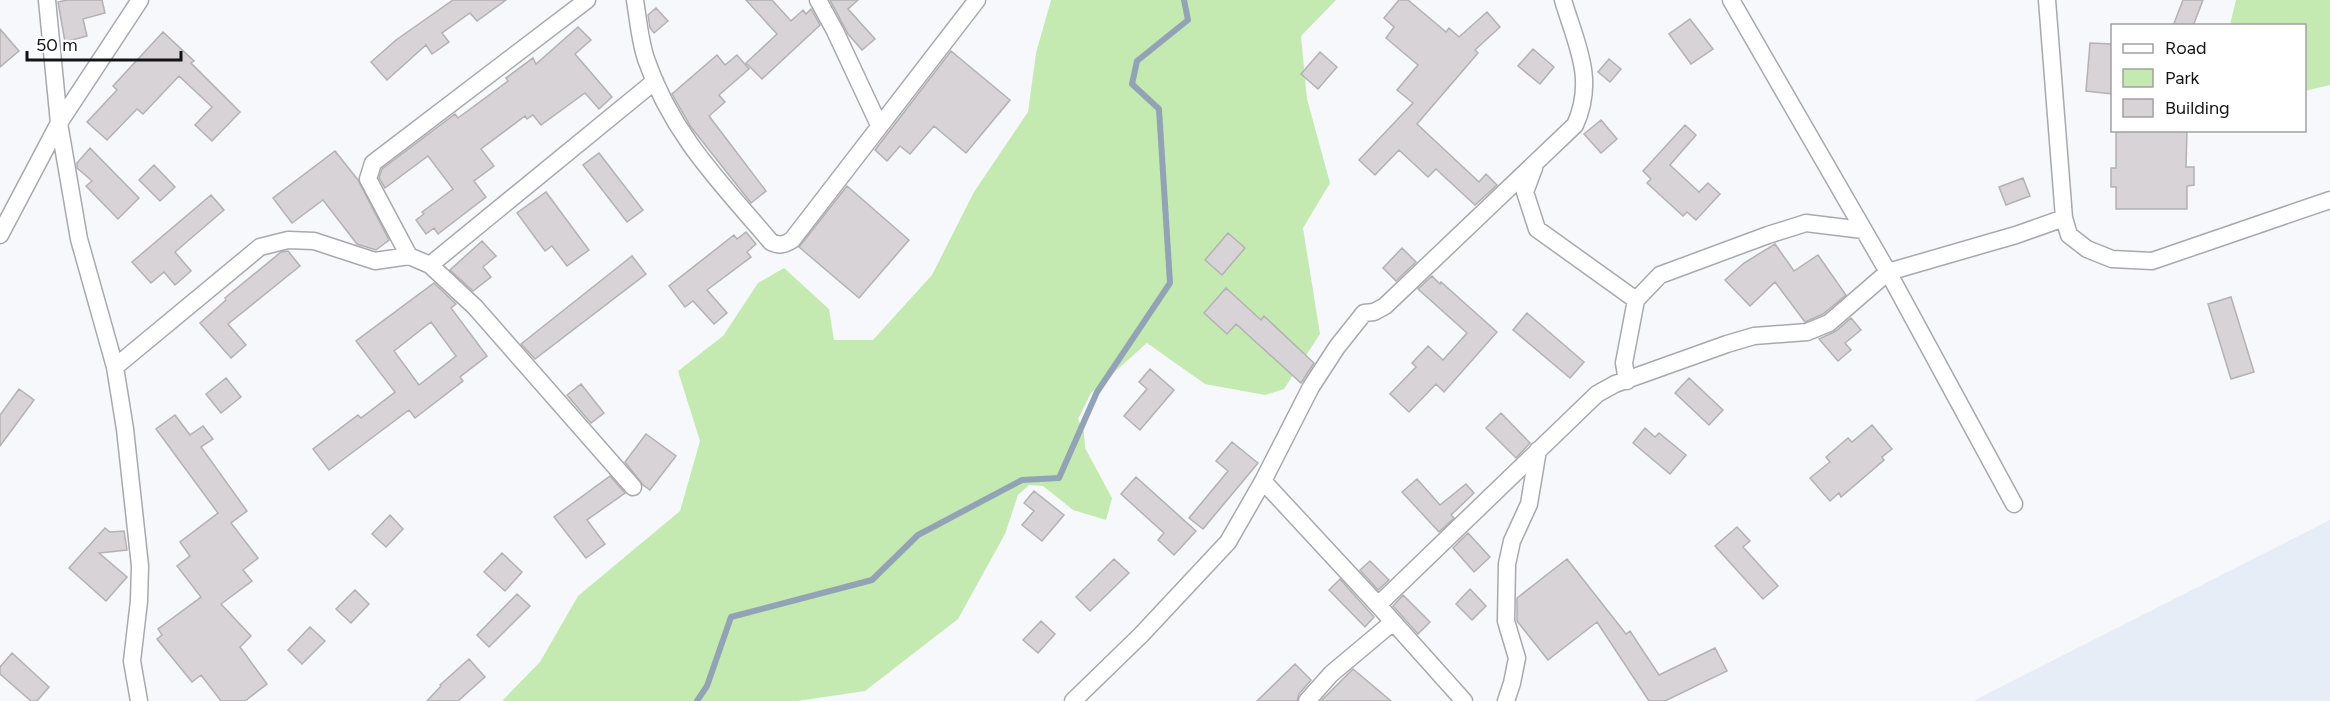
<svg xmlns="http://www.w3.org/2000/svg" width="2330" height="701" viewBox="0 0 2330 701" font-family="Figtree,sans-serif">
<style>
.built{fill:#e7edf7}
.green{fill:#c4eab1}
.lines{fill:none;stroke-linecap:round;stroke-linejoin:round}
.stream{stroke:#92a3b5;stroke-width:6}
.building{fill:#d7d3d6;stroke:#b4b1b3;stroke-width:1.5;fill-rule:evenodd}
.street-casing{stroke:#a7a9ad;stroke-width:19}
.street{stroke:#fff;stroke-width:16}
</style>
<rect width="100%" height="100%" fill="#f6f8fc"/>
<path class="built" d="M2330,520V701H1973Z"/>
<path class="green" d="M1051,0H1336L1301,36L1307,99L1330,183L1303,228L1320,334L1284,389L1265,395L1205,384L1147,343L1091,393L1078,419L1084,432L1085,448L1112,498L1106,520L1073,510L1043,486L1029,485L1018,495L1005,534L958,619L865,691L797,701H502L540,662L578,596L680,511L700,441L678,371L723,336L758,283L784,268L829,309L834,340H873L932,275L974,192L1028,112L1036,53Z
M2236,0H2330V85L2305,91L2304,26L2230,25Z"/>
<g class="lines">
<path class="stream" d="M697,701L707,686L731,617L872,580L918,535L1022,480L1059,478L1097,392L1170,283L1159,109L1132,84L1137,61L1188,20L1184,0"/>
</g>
<path class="building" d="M67,0H102L105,13L83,19L87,36L65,42L58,2Z
M453,0H506L477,21L470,13L442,33L449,42L432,54L426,45L387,80L371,62L396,40Z
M746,0H772L791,21L803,10L806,14L811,9L820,25L762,79L746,63L777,34Z
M830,0H858L848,9L875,39L862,50L848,34Z
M1399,0H1408L1446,32L1449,28L1459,37L1487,12L1500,27L1475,50L1478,53L1417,124L1479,182L1486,174L1497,185L1475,205L1436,169L1428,177L1399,150L1375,175L1359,160L1413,103L1397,90L1418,65L1386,38L1394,27L1384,18Z
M2183,0H2203L2193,26H2173Z
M656,8L668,21L654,33L650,28L648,15Z
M1690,19L1713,49L1691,64L1669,34Z
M578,27L591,40L575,54L612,97L599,109L585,93L541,125L533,115L527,119L525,116L481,149L494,166L474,181L486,197L438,234L434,228L426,234L416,220L424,214L422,212L453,189L428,156L385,188L379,178L382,169L455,114L458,118L508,81L506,78L533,58L536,64Z
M0,29L19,51L0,67Z
M163,32L194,61L191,63L240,112L212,141L195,125L212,107L179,76L143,114L137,109L107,140L87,122L117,90L113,86Z
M2090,43L2112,44V94L2086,91Z
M1533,49L1554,67L1540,84L1518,66Z
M951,51L1010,100L966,153L934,126L910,154L900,146L887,161L875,150Z
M1320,52L1337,67L1318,89L1301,74Z
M717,55L725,65L737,55L749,69L719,95L725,102L709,116L766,191L751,203L691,127L672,94Z
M1609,59L1621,69L1610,82L1598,72Z
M1601,120L1617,139L1601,153L1584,134Z
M1685,125L1696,135L1670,165L1699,192L1708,183L1720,194L1696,220L1687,212L1683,216L1647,183L1651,179L1643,171Z
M2116,130H2187L2186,167H2194V185L2187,186V209H2116V187H2111V168H2116Z
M90,148L139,198L118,219L86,186L92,181L77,168V163Z
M335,151L358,180L389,240L376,250L357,244L323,200L292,223L273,198Z
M599,153L643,210L627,222L583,165Z
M154,165L175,187L160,201L139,180Z
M2023,178L2030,196L2006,205L1999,187Z
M847,186L909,240L859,298L799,247Z
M546,192L589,250L567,266L552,246L545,251L517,213Z
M211,195L224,210L175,252L191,271L175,285L164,272L151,283L132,262Z
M746,232L756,244L747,252L751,257L707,290L727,313L714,324L693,301L685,307L669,286L734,235L737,239Z
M1228,233L1245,248L1222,275L1205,260Z
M482,241L496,256L483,267L491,277L473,291L450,270Z
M1775,244L1794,271L1818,255L1846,295L1823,314L1805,322L1775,282L1750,306L1725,280L1744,263Z
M1402,248L1416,262L1396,281L1383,268Z
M288,251L300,266L228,324L246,345L231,358L200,323L226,300L225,298L281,252Z
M632,256L646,274L535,359L521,344Z
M1432,276L1440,284L1441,282L1497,332L1444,392L1436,384L1409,412L1390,394L1416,367L1412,363L1428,346L1443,360L1467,333L1418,289Z
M434,283L456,304L451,308L487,356L460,377L463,381L415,418L409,410L329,470L313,449L358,415L361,418L395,392L356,341ZM431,322L456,356L419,385L394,351Z
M1226,288L1261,320L1264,316L1314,363L1301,383L1236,324L1227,334L1204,313Z
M2231,297L2254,372L2231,379L2208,304Z
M1527,313L1584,362L1570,378L1513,330Z
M1851,318L1861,330L1845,343L1851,350L1838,361L1819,339L1836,331Z
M1150,369L1174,390L1140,430L1124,416L1147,389L1139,382Z
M226,378L241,397L221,413L206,394Z
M1689,378L1723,410L1709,425L1675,393Z
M581,384L604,413L591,423L567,395Z
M19,389L34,400L0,446V415Z
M1501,413L1530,443L1516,458L1486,428Z
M175,415L190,435L203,426L213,439L201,447L247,511L231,523L258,558L243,570L252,581L221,604L251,636L240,647L267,684L245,701H221L201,675L192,682L157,639L162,635L158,629L201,597L177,566L190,556L180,542L218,513L156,429Z
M1872,425L1892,449L1882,457L1884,460L1841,497L1839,493L1830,501L1810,478L1830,462L1826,457L1848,438L1852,442Z
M1645,428L1655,437L1659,433L1686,455L1670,474L1633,443Z
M646,434L676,456L650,490L643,485L625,462Z
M1232,442L1258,463L1203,529L1189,518L1228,471L1216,461Z
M610,476L625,493L587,520L605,544L586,558L554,517Z
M1136,477L1196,531L1174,555L1158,540L1164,533L1121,494Z
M1417,479L1440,505L1466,484L1474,493L1451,515L1454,518L1439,532L1402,492Z
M1034,491L1064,515L1042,541L1022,525L1034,511L1024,503Z
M390,515L403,529L386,547L372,534Z
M1737,527L1750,541L1743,547L1778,586L1763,599L1715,546Z
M105,528L110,532L124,531L127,550L99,553L127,577L106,601L69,568Z
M1468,533L1490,557L1474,572L1453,548Z
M502,553L522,572L505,591L484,572Z
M1114,559L1129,573L1090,611L1076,597Z
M1567,559L1626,634L1630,631L1659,675L1715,648L1727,671L1665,701H1649L1597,622L1548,660L1517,621V598Z
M1370,561L1389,580L1378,590L1360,570Z
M1340,579L1374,617L1365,627L1329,590Z
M1470,589L1486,606L1472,620L1456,604Z
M355,590L369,604L351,623L336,609Z
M517,594L530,606L489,647L477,635Z
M1403,595L1430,622L1418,634L1393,606Z
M1041,621L1055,634L1038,653L1023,640Z
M310,627L325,641L302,664L288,650Z
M12,653L49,687L37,701H31L0,674V667Z
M469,659L485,677L458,701H427L441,686L440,685Z
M1295,664L1311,680L1299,694L1297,701H1257Z
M1353,669L1391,701H1321Z"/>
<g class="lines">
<defs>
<path id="street" d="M47,0L59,123L79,239L115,367L125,429L140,566L139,601L132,661L139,701
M635,0C638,19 640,41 646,59C672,135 721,183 771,242C779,246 784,245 792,240L977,0
M818,0L835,31L879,125
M1731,0L1888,272L2014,504
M2047,0L2064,218L2069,235L2087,249L2112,259L2152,261L2330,200
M1534,168L1525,192L1537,229L1636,300L1624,363L1627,381
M0,235L59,123L140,0
M409,256L368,179L373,163L587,0
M430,265L655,81
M1636,300L1660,275L1768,235L1806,223L1863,230
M115,367L260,247L288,240L314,241L375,261L409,256L430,265L475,307L633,487
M1263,481L1378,605L1597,394L1615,384L1727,344L1754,336L1807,332L1829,323L1888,272L2016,235L2064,218
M1378,605L1464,701
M1073,701L1141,635L1228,542L1263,481L1311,387L1337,347L1364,313L1374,312L1385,306L1575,125C1596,79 1576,44 1563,0
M1307,701L1331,674L1393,622
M1506,701L1512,683L1517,658L1506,621L1507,564L1512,541L1529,504L1538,450"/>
</defs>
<use href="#street" class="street-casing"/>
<use href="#street" class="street"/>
</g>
<rect x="2111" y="24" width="195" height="108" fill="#ffffff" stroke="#a1a1a1" stroke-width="1.5"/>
<rect x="2123" y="44" width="30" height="9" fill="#ffffff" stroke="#a1a1a1" stroke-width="1.5"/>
<text x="2165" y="54" font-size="18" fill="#131415">Road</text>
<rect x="2123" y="69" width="30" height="18" fill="#c4eab1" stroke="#a1a1a1" stroke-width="1.5"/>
<text x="2165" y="84" font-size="18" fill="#131415">Park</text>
<rect x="2123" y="99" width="30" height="18" fill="#d7d3d6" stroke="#a1a1a1" stroke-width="1.5"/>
<text x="2165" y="114" font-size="18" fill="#131415">Building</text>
<path d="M27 51v9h154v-9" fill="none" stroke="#131415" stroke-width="3"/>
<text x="36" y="51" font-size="18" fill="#131415" stroke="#ffffff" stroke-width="4.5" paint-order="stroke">50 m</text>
</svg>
